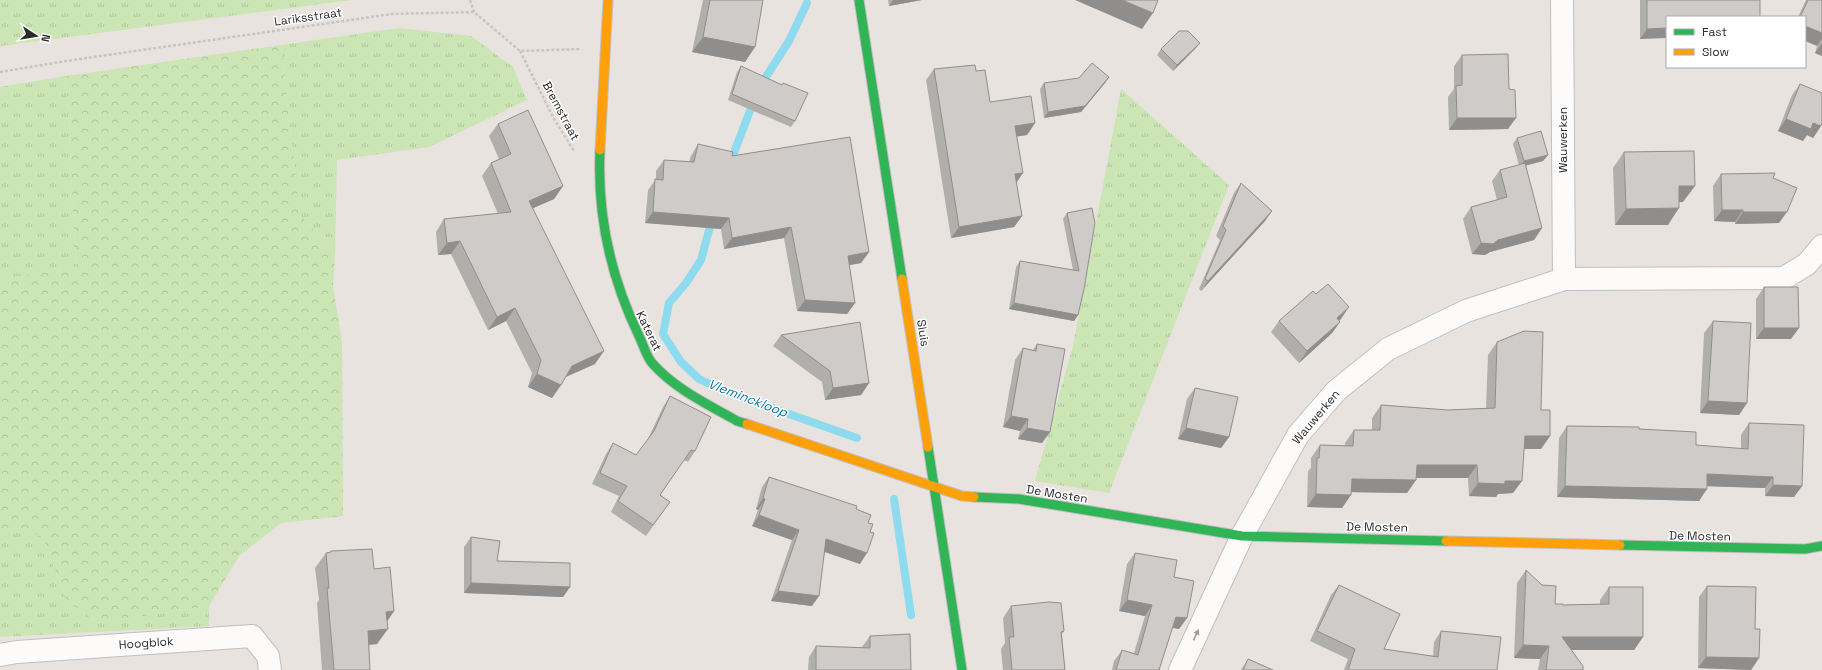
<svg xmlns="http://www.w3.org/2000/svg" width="1822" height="670" viewBox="0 0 1822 670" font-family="'Space Grotesk',sans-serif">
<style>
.grass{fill:url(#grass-tufts)}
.forest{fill:url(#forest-crowns)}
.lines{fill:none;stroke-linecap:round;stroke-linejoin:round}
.stream{stroke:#8edaee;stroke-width:8}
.street-casing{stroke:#c1bfc0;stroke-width:24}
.fast-casing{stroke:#c1bfc0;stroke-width:11}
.slow-casing{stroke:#c1bfc0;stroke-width:11}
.path{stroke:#c6c5c5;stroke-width:2.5;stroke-dasharray:3 2;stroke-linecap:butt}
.street{stroke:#fcfbfa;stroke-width:22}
.fast{stroke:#30b455;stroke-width:9}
.slow{stroke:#ff9f0a;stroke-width:9}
.wall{fill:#b1afac}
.shaded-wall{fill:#908e8c}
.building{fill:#cecbc8;stroke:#908e8c}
.oneway{fill:#9d9c9c}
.labels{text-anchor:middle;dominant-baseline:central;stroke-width:3;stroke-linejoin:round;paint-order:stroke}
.street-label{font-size:12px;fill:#292929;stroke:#fff}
.water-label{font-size:13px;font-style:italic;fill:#0673a0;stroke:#fff}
</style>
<defs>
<pattern id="grass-tufts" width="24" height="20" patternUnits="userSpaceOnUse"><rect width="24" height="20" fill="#cbe5b5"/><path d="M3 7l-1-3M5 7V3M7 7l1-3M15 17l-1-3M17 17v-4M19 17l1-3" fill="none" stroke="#aec49c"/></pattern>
<pattern id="forest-crowns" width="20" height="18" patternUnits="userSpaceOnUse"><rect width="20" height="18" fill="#cbe5b5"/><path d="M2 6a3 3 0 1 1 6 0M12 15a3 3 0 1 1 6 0" fill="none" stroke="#aec49c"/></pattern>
</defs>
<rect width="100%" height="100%" fill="#e8e3de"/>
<path class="grass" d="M0,0H352L0,46Z
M399,28L471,36L513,67L527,100L429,147L337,160L335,255L300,215L281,45Z
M66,76L76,268L0,279V87Z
M1121,89L1229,185L1109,493L1035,481L1073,346Z
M18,528L43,537L66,599L98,623L209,606V626L0,637V531Z"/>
<path class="forest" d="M281,45L300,215L335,255L333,286L342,343L343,516L281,523L239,556L209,606L98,623L66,599L43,537L18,528L0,531V279L76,268L66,76Z"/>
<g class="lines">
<path class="stream" d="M760,86L789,41L807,3
M729,166L754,100
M712,219L701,260L686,283L669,303L663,334L681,362L699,379L729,393L857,438
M894,499L911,615"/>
<defs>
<path id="street" d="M1562,0L1564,279
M0,655L17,652L252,636L268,656L270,670
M1180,670L1242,536L1298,435L1336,391L1388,349L1466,311L1564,279L1784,278L1807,264L1822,246"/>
<path id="fast" d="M859,0L902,279
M600,150C597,214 611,278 639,336C643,344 646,356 652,363C675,389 707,404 737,421L747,424
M928,447L962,670
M974,497L1019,499L1242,536L1446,541
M1620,545L1805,549L1822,546"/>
<path id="slow" d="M600,150L608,0
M902,279L928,447
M747,424L962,496L974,497
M1446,541L1620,545"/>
</defs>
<use href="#street" class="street-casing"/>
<use href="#fast" class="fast-casing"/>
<use href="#slow" class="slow-casing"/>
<path class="path" d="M470,0L474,12
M520,51L554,119L574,151
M0,72L66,61L392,14L474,12L520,51L581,49"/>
<use href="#street" class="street"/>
<use href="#fast" class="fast"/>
<use href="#slow" class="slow"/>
</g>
<path class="wall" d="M703,0H763L755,47L745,62L692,52Z
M888,0H922L889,6Z
M1640,0H1760L1640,39Z
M1806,0H1822V56L1815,53L1817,46L1805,17H1798Z
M1200,43L1195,49L1173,71L1157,55L1161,49Z
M1462,55L1509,89L1508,129L1449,130L1448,97L1454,89V66Z
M741,66L782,85L783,83L795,121L791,127L728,100L737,72Z
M934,69L976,71L990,102L1035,123L1027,135L1017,136L1016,182L1022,216L1014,227L951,238L926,80Z
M1109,77L1105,83L1081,112L1044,118L1040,89L1044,83Z
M1800,84L1821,126L1813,138L1807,135L1803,141L1778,131L1792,95Z
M498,124L563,186L554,199L533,208L595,364L566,377L561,385L552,398L528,387L532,373L506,321L488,330L451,254L438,255L436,232L444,219L498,214L482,176L491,163L499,159L489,136Z
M1517,138L1548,155L1543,161L1525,166L1542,228L1534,240L1490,252L1485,255L1472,254L1463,219L1471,207L1497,200L1492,181L1500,170L1519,165L1513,144Z
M698,144L732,156L869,252L861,263L849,265L855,303L847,314L797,311L784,238L724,249L721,229L645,223L648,190L656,179V171L664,160L689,162L691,156Z
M1624,152L1683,202H1679L1668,225H1615L1613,168Z
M1721,174L1773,178L1779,223L1735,224V222L1714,221L1713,186Z
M1241,183L1272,211L1265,221L1201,291L1199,289L1220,240L1216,236L1234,193Z
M1092,208L1078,315L1074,321L1009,309L1016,267L1020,261L1073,270L1063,219L1067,213Z
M1764,287L1791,339H1756V299Z
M1341,319L1339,320L1340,322L1332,333L1299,363L1271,332L1279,321Z
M1713,321L1747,403L1739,415L1700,413L1704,333Z
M781,335L869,383L861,395L825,400L822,382L773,346Z
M1497,342L1550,436L1541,449H1524L1513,493L1498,494L1496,497L1469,496L1468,478H1416V480L1407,493L1351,492V495L1342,508L1307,507L1308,471L1311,468V458L1320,445L1345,446V443L1354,430H1372V418L1381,405L1448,410L1486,408L1488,355Z
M1037,344L1050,432L1042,443L1018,439L1020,431L1003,427L1015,360L1023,348L1033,350Z
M1195,388L1229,437L1221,448L1178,439L1187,399Z
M670,396L695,451L688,462L684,460L660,495L670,502L646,536L611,512L619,496L592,484L606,454L613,443L636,455L647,441L663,407Z
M1749,423L1802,486L1794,497L1765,496V488L1707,486L1699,501L1557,497L1559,438L1567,426L1639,429L1696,445L1741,449V435Z
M769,477L856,509L868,523L860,564L825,552L812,606L771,601L792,540L752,526L758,510L756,509L762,487Z
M471,537L497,561L570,587L563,597L464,593V547Z
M331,551L374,569L394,611L387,621L377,644L369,645L370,670H322L317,603L319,600L315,568L326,553H330Z
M1135,553L1174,577L1187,618L1179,629L1172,628L1159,670H1112L1114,661L1122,650L1134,653L1145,616L1119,611L1127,564Z
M1526,570L1555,604L1563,605L1600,604V600L1609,587L1643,637L1634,650H1572L1583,670H1538L1540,659L1514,658L1517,583Z
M1339,585L1384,649L1433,656L1434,642L1441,631L1497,670H1344L1348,659L1310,641L1331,595Z
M1707,586L1755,629L1759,658L1751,670L1698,668L1699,597Z
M1011,606L1064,631L1062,634L1065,670H1003L1001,649L1005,643L1003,618Z
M870,636L911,670H808L809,657L816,646L862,648V647Z
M1248,659L1273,670H1241Z"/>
<path class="shaded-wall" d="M893,0H922L889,6Z
M1075,0H1122L1153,13L1142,29Z
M1805,26L1822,33V39L1817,46L1805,41Z
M1667,28V38L1640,39L1647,29Z
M703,37L755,47L745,62L692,52Z
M1200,43L1195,49L1173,71L1177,65Z
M1822,43V56L1815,53Z
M1109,77L1105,83L1081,112L1044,118L1048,112Z
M1457,118H1516L1508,129L1449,130Z
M1786,119L1813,123L1821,126L1813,138L1807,135L1803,141L1778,131Z
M1035,123L1027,135L1007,138L1015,126Z
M1548,155L1543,161L1519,167L1524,161Z
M1023,173L1015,185V174Z
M563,186L554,199L520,214L529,201Z
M1679,186H1695L1683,202L1667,203Z
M1679,208L1668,225H1615L1626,209Z
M1722,210H1743L1735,222L1714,221Z
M1272,211L1265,221L1201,291L1208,281Z
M653,212L729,218L721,229L645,223Z
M1743,212H1787L1779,223L1735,224Z
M1022,216L1014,227L951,238L959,227Z
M791,227L784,238L724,249L732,238Z
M1542,228L1534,240L1490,252L1485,255L1472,254L1481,243L1498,240Z
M460,241L451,254L438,255L447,243Z
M869,252L861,263L840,267L848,256Z
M805,300L855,303L847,314L797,311Z
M1014,303L1078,315L1074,321L1009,309Z
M1349,307L1341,319L1329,329L1337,318Z
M515,308L506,321L488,330L497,317Z
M1340,322L1332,333L1299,363L1307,351Z
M1764,328H1799L1791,339H1756Z
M604,351L595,364L563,378L572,366Z
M537,374L561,385L552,398L528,387Z
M869,383L861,395L825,400L833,388Z
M1708,401L1747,403L1739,415L1700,413Z
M1011,416L1028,419L1020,431L1003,427Z
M1027,428L1050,432L1042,443L1018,439Z
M1186,428L1229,437L1221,448L1178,439Z
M1525,436H1550L1541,449H1516Z
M1417,465H1477L1468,478H1408Z
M1707,474L1773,477L1765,488L1699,486Z
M1352,479L1416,480L1407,493L1343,492Z
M1505,481H1522L1513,493L1498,494L1496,497L1469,496L1478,483Z
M1773,485L1802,486L1794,497L1765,496Z
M1565,486L1707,489L1699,501L1557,497Z
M1316,494L1351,495L1342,508L1307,507Z
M763,498L765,499L758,510L756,509Z
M759,515L799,530L792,540L752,526Z
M826,539L867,553L860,564L819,550Z
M471,583L570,587L563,597L464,593Z
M778,591L819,596L812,606L771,601Z
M1127,600L1152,605L1145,616L1119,611Z
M394,611L384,626L386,612Z
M1176,617L1187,618L1179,629L1169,627Z
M388,629L377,644L357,646L368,631Z
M1562,637H1643L1634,650H1553Z
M1523,645L1549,646L1540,659L1514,658Z
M1706,657L1759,658L1751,670L1698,668Z"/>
<path class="building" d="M710,0H763L755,47L703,37Z
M1122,0H1158L1153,13Z
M1647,0H1760V17H1667V28L1647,29Z
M1808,0H1822V33L1805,26V17H1800Z
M1179,31H1188L1200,43L1177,65L1161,49Z
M1508,54L1509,89L1515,90L1516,118H1457L1456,86L1462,85V55Z
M1092,63L1109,77L1085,106L1048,112L1044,83L1079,78Z
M975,65L976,71L985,70L990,102L1031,96L1035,123L1015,126L1023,173L1015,174L1022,216L959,227L934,69Z
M741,66L782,85L783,83L808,93L795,121L732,94Z
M1800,84L1822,93V123L1821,126L1813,123L1811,129L1786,119Z
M528,110L563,186L529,201L604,351L572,366L561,385L537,374L541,360L515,308L497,317L460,241L447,243L444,219L511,212L491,163L511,154L498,124Z
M1541,131L1548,155L1524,161L1517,138Z
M850,137L869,252L848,256L855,303L805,300L791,227L732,238L729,218L653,212L655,179L663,180L664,160L694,162L698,144L733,152L732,156Z
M1694,151L1695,186H1679V208L1626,209L1624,152Z
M1525,163L1542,228L1498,240L1493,244L1481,243L1471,207L1507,197L1500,170Z
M1775,173L1773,178L1797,188L1787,212H1743V210H1722L1721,174Z
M1241,183L1272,211L1208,281L1205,279L1226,230L1223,226Z
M1092,208L1095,223L1084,289L1078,315L1014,303L1020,261L1079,271L1067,213Z
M1328,284L1349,307L1337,318L1340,322L1307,351L1279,321L1313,291L1316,294Z
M1764,287H1798L1799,328H1764Z
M1713,321L1751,323L1747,403L1708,401Z
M860,322L869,383L833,388L830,371L781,335Z
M1524,331L1543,332L1541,410H1550V436H1525L1522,481H1505V484L1478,483L1477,465H1417L1416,480L1352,479L1351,495L1316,494L1317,458H1319L1320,445L1353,446L1354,430H1380L1381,405L1448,410L1495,408L1497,342Z
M1037,344L1065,349L1050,432L1027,428L1028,419L1011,416L1023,348L1036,351Z
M1195,388L1238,397L1229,437L1186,428Z
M670,396L711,417L695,451L691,450L660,495L670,502L653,525L618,501L627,486L600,473L613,443L636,455L654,431Z
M1749,423L1804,425L1802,486L1773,485V477L1707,474V489L1565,486L1567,426L1639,427V429L1696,432V445L1748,449Z
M769,477L857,506L856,509L871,515L868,523L873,524L870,532L874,533L867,553L826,539L819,596L778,591L799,530L759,515L765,499L763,498Z
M471,537L500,541L497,561L570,563V587L471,583Z
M372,549L374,569L390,567L394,611L386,612L388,629L368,631L370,670H334L327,588H329L326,553L331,552V551Z
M1135,553L1177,560L1174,577L1194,581L1187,618L1176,617L1159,670H1116L1122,650L1138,655L1152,605L1127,600Z
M1526,570L1542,585L1556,586L1555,604H1563V605L1609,604V587H1643V637H1562L1583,666V670H1546L1549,646L1523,645Z
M1339,585L1400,614L1384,649L1438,657L1441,631L1501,637L1497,670H1348L1355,649L1317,631Z
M1707,586L1756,587L1755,629H1760L1759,658L1706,657Z
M1049,602L1061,603L1064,631L1061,632L1065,670H1012L1009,637H1014L1011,606Z
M910,634L911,670H816V646L870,648V636Z
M1248,659L1273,670H1243Z"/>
<defs><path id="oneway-solid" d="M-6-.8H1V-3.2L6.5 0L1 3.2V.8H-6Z"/></defs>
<use class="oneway" href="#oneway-solid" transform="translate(1196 635) rotate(-65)"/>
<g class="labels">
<g class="street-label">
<text transform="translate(308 17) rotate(-8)">Lariksstraat</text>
<text transform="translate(561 111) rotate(62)">Bremstraat</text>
<text transform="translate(1563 140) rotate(-90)">Wauwerken</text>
<text transform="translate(649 331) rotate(64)">Katerat</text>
<text transform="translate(923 333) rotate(81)">Sluis</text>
<text transform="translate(1316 417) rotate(-50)">Wauwerken</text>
<text transform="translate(1057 494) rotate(9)">De Mosten</text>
<text transform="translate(1377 527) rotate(1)">De Mosten</text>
<text transform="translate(1700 536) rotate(1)">De Mosten</text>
<text transform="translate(146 643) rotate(-4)">Hoogblok</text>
</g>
<g class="water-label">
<text transform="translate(748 398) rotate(21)">Vleminckloop</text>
</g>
</g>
<rect x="1666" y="16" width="140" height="52" fill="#ffffff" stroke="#a9a9a9"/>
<rect x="1674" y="29" width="20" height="6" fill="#30b455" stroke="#a9a9a9"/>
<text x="1702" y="36" font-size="12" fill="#292929">Fast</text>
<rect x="1674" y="49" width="20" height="6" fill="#ff9f0a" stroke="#a9a9a9"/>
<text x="1702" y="56" font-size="12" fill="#292929">Slow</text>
<g transform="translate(36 36) rotate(102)" stroke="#ffffff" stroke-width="3" paint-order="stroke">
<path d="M0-3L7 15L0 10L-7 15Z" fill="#292929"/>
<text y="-6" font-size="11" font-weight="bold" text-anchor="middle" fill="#292929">N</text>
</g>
</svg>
